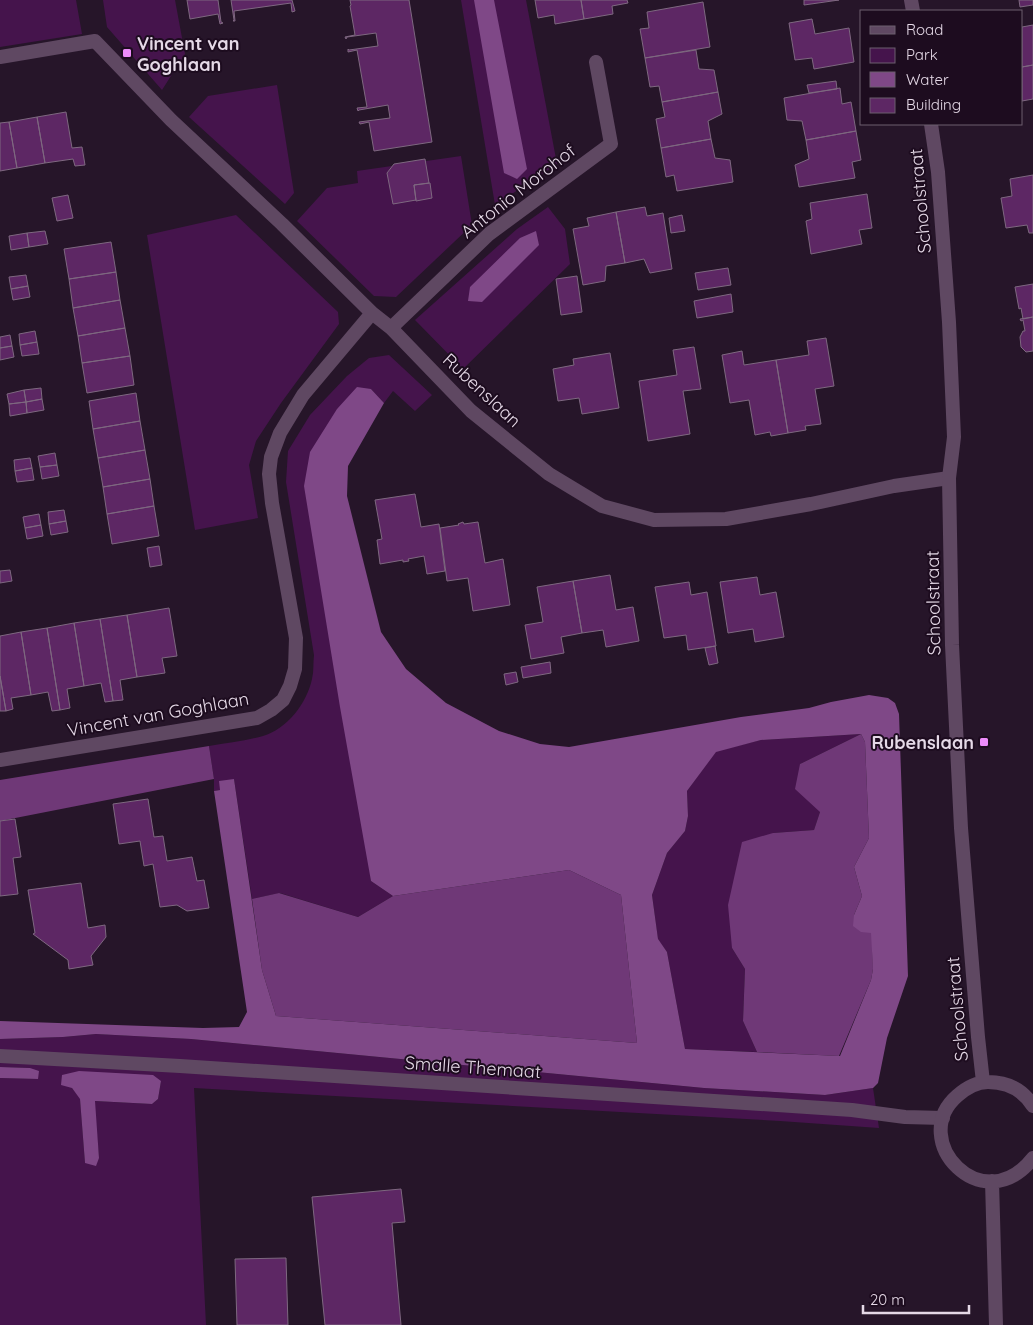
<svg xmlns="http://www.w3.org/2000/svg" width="1033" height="1325" viewBox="0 0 1033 1325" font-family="Quicksand,sans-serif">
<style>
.green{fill:#45144c;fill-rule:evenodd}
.forest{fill:#6f3877}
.water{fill:#7f4887;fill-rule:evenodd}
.building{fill:#5d2764;stroke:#7e6880}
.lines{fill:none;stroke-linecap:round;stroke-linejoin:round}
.minor{stroke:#5f4862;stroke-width:14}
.tertiary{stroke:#5f4862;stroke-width:14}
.poi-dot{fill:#ed8cfa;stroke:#1d0c1f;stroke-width:2}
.labels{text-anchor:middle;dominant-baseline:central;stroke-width:4;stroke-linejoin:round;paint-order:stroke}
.poi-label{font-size:18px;font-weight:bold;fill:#e5d9e7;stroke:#1d0c1f;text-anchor:start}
.street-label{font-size:18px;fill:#e5d9e7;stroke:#1d0c1f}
</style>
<rect width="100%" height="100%" fill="#261529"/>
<path class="green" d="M0,0H76L82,34L0,47Z
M103,0H175L185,54L162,90L107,27Z
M461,0H526L557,164L495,205Z
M277,85L294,193L285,204L189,117L208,96Z
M461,156L472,225L396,297L374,296L297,221L327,188L358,183L357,171Z
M548,207L565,229L570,264L463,369L415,320L517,229Z
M236,215L338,312L339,324L281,403L256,441L249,465L258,518L195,530L147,235Z
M389,355L432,395L415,411L393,391L384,403L371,389L337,409L371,881L393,896L358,917L280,893L252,899L234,779L220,790L214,791V779L209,746C227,743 246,741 263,736C287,729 307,703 312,679C314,671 313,663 314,655L286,482L288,451L310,415L347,376L369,358Z
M861,734L800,764L820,812L814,830L773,833L732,948L745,969L743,1021L757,1052L685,1049L667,952L658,940L652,895L667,853L685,831L688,816L687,791L716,751L761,740Z
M96,1034L191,1039L704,1088L825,1095L873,1088L879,1128L780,1121L194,1088L206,1325H0V1078L38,1079L30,1068L0,1067V1039L63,1037ZM161,1081L158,1099L152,1104L94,1101L99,1158L85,1163L80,1098L72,1088Z"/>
<path class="forest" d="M861,734L865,742L869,838L854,867L862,896L854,915L872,933L873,969L871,980L839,1056L757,1052L743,1021L745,969L732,948L728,905L742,842L773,833L814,830L820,812L795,789L800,764Z
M209,746L214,779L0,821V780Z
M569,870L621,895L637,1043L276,1016L262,970L252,899L279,893L358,917L393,896Z"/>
<path class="water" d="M474,0H494L527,169L517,179L504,173Z
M536,231L539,245L482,302L468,301L470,287L520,238Z
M357,387L371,389L384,403L348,466L347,496L381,632L406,669L446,703L499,731L540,744L569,747L741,717L809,708L831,702L869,695L888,698L895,703L899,714L908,976L887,1038L878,1083L873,1088L825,1095L704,1088L191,1039L96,1034L63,1037L0,1039V1021L203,1028L239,1027L247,1012L214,791L220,790L219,781L234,779L262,970L276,1016L637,1043L621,895L569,870L393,896L371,881L340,707L304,486L310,452L337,409ZM861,734L865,742L869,838L854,867L862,896L854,915L853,926L861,932L871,933L873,969L871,980L840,1056L685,1049L667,952L658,939L652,895L667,853L685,831L688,816L687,791L716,752L761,740Z
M0,1067L30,1068L39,1071L38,1079L0,1078Z
M79,1071L153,1075L161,1081L158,1099L152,1104L95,1101L99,1158L96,1166L85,1163L80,1099L72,1088L61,1085L62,1075Z"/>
<path class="building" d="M187,0H218L221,22L223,23L220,24L218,14L190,19Z
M231,0H292L295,11L292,12L291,3L234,11L235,21H233L234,20Z
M350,0H409L432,142L374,151L369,122L360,124L359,122L390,118L388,105L359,110L358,111L357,108L367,107L357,50L348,52V49L349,50L378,46L376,33L347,37L346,39L345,37L355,35L350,6L351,5Z
M535,0H581L584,19L555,24L554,15L538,18Z
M581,0H627L628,3L612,6L613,14L584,19Z
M804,0H839L804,5Z
M1019,0H1033V5L1020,7Z
M703,2L710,47L645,58L640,29L649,28L647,12Z
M812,19L815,34L849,28L854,62L814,69L812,58L795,60L789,23Z
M1033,25V65L1022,67V27Z
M696,50L699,69L714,70L718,92L662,102L659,86L650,87L645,58Z
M1033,65V99L1022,101V67Z
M836,81L837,89L809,93L807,85Z
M840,88L842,104L851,102L856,131L806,140L802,121L787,120L784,98Z
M718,92L722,114L708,121L711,139L661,148L656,119L665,117L662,102Z
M66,112L72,148L82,147L85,165L75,166L73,159L45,163L37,117Z
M37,117L45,163L17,168L9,122Z
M9,122L17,168L0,171V123Z
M856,131L861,160L852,162L855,178L799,187L795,165L809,159L806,140Z
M711,139L715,158L730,160L733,182L677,191L674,175L666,177L661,148Z
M425,159L429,183L414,185L416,200L393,204L387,173L394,164Z
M1033,175V233H1029L1027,225L1006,228L1001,198L1012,196L1010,179Z
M430,183L432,198L416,201L414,185Z
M867,194L872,228L859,230L862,244L811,254L806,221L812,219L810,203Z
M68,195L73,218L57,221L52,198Z
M645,207L647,216L663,213L672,269L650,273L644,259L625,263L616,212Z
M616,212L625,263L606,266L605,281L583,285L573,229L589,226L587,218Z
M682,215L685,231L671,233L669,218Z
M45,231L48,244L29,247L27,233Z
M27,233L29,247L11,250L9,236Z
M111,242L116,272L69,279L64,249Z
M728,268L731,285L698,290L695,273Z
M116,272L120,300L73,308L69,279Z
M26,275L28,286L11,289L9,277Z
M577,276L582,312L561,315L556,279Z
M1033,284V317L1023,319L1021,308L1019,309L1015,287Z
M28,286L30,297L13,300L11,289Z
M731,294L733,312L697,318L694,301Z
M120,300L125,328L78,336L73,308Z
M1033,317V351L1026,352L1021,347L1020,337L1023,331H1025L1023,320L1021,321L1020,319Z
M125,328L130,356L82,363L78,336Z
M35,331L37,342L20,345L19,334Z
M10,335L12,346L0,348V337Z
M826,338L834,386L815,389L821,424L805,426L806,430L788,433L776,360L809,355L807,341Z
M37,342L39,354L22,356L20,345Z
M12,346L14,357L0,360V348Z
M694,347L701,389L683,391L690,434L648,441L639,381L677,375L673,350Z
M742,351L744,365L776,360L788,433L771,436L770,432L755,435L749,400L730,403L722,355Z
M610,353L619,408L582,414L579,398L558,401L553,369L574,365L573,359Z
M130,356L134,385L87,393L82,363Z
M41,388L42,399L26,402L24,390Z
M24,390L26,402L9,404L7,394Z
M136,393L140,421L93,429L89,401Z
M42,399L44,410L27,413L26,402Z
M26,402L27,413L10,416L9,404Z
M140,421L145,450L98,458L93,429Z
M145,450L150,479L103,487L98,458Z
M55,453L57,465L40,467L38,456Z
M30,458L32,468L15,471L14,460Z
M57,465L59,476L42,479L40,467Z
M32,468L34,480L17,482L15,471Z
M150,479L154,506L107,514L103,487Z
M415,494L421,527L439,524L445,571L427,574L424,556L408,559L409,561L403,562V560L380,564L377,540L382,539L375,500Z
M154,506L159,536L112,544L107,514Z
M64,510L66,521L49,524L48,512Z
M39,514L41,525L25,528L23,517Z
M66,521L68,532L51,535L49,524Z
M463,522L464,524L478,522L485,563L503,559L510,605L473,611L468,578L447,581L440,528L459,525L458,524Z
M41,525L43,536L27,539L25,528Z
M159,546L162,565L150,567L147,548Z
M10,570L12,581L0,583V571Z
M610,575L616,610L633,607L639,641L606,647L603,630L582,633L573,581Z
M757,577L760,595L776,592L784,637L755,642L753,629L728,633L720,582Z
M573,581L582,633L561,637L564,653L531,659L525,625L543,622L537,587Z
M689,582L691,595L707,592L716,646L688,650L686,635L664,638L655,587Z
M169,608L177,656L162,658L165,673L137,677L127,615Z
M127,615L137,677L120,680L123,700L113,701L100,619Z
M100,619L113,701L105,702L101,683L84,686L74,623Z
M74,623L84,686L67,689L70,708L60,710L47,628Z
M47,628L60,710L52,711L48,692L31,695L21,632Z
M21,632L31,695L11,698L13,709L6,711L0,676V636Z
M715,646L718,663L709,665L705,648Z
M550,662L551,673L523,678L521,667Z
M516,672L518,682L506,685L504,674Z
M0,676L6,711H0Z
M148,799L154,837L163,836L167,861L192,857L197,881L204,880L209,908L187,911L177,905L160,907L153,864L144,866L140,841L119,844L113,804Z
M15,819L21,857L13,858L18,894L0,896V821Z
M81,883L88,928L105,925L106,937L91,956L93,965L69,969L68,960L33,934L35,933L28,890Z
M401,1189L405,1222L392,1223L401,1325H325L312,1197Z
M286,1258L288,1325H237L235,1259Z"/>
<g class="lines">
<path class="minor" d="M0,57L95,41L171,120L282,224L372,313L391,328L471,411L549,474L602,506L654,520L726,519L811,504L894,486L949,478
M391,328L489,234L611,144L596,62
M0,760L257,718L271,710L283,700L290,686L295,669L296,638L272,503L269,474L271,457L280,433L303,395L372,313
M0,1056L180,1066L852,1110L905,1117L943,1118"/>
<path class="tertiary" d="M911,0L913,11
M931,124L938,172L949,322L954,437L949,478L952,645L961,828L978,1037L983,1082
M1033,1106C1023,1090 1007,1082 988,1082C976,1082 966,1088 957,1096C907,1140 983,1222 1033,1158
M992,1181L996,1325"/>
</g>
<g class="poi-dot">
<rect x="122" y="48" width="10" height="10" rx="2.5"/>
<rect x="979" y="737" width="10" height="10" rx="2.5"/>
</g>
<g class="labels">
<g class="poi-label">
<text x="137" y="43">Vincent van<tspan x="137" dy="21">Goghlaan</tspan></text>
<text x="974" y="742" text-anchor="end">Rubenslaan</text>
</g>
<g class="street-label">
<text transform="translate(518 191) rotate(-38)">Antonio Morohof</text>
<text transform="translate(920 201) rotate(-95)">Schoolstraat</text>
<text transform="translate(482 390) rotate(43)">Rubenslaan</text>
<text transform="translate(933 603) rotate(-91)">Schoolstraat</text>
<text transform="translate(158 714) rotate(-10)">Vincent van Goghlaan</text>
<text transform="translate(957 1009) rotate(-95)">Schoolstraat</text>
<text transform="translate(473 1067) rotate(4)">Smalle Themaat</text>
</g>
</g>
<rect x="860" y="10" width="162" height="115" fill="#1d0c1f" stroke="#6d5e6f"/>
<rect x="870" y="26" width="25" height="8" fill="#5f4862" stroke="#6d5e6f"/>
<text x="906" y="35" font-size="15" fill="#e5d9e7">Road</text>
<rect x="870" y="48" width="25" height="15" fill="#45144c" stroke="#6d5e6f"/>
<text x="906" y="60" font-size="15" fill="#e5d9e7">Park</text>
<rect x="870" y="72" width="25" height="15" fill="#7f4887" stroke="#6d5e6f"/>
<text x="906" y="85" font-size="15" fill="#e5d9e7">Water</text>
<rect x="870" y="98" width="25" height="15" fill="#5d2764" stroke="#6d5e6f"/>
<text x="906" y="110" font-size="15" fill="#e5d9e7">Building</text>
<path d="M863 1305v8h106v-8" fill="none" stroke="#e5d9e7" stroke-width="2.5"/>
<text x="870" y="1305" font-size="15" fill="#e5d9e7" stroke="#1d0c1f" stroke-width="4" paint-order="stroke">20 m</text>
</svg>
